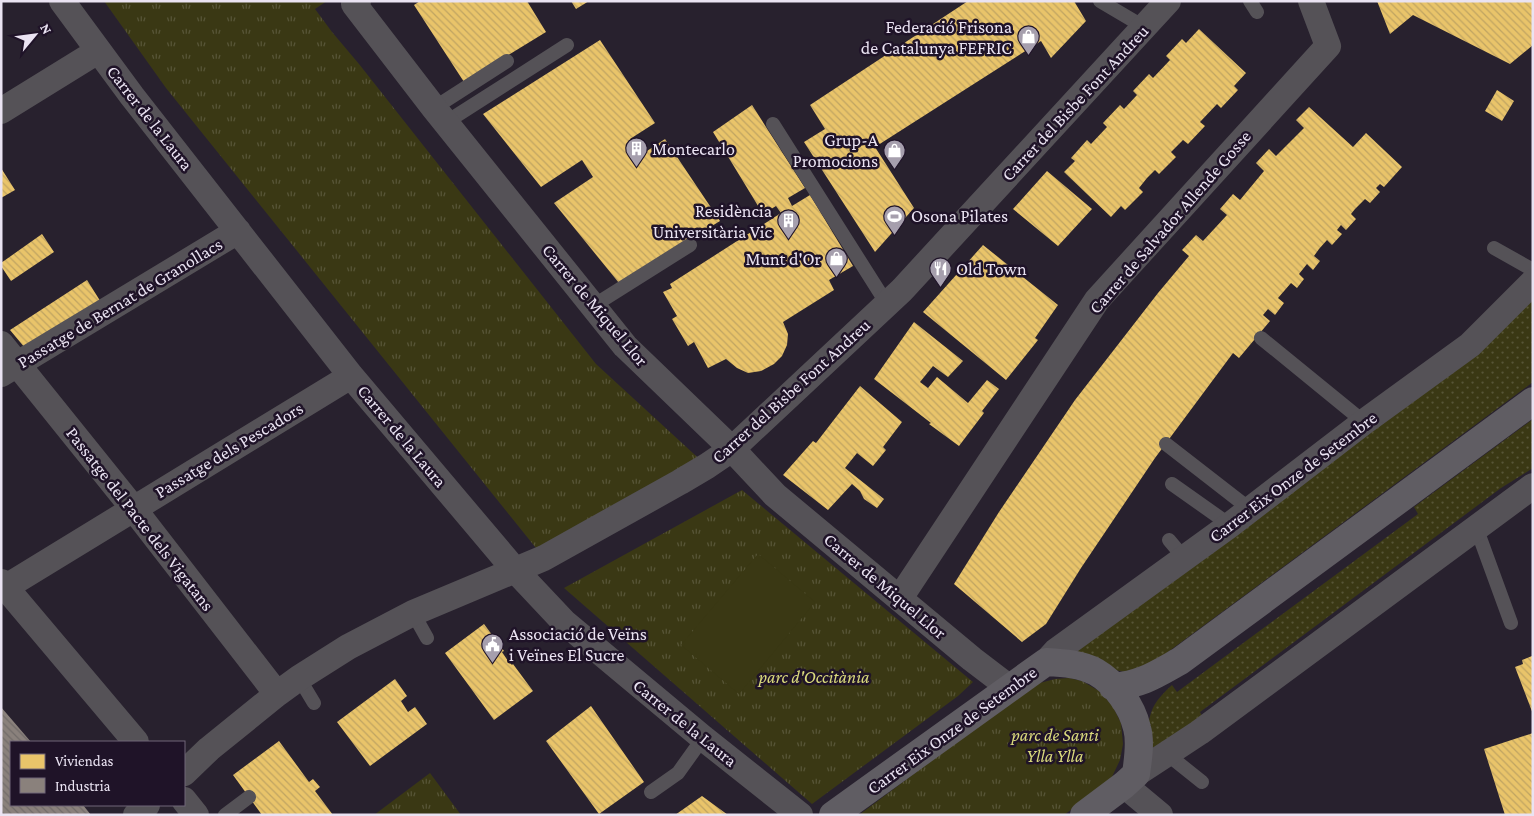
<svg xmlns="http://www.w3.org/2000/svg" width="1534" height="816" viewBox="0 0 1534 816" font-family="'Crimson Pro',serif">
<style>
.grass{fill:url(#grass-dots)}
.park{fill:url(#park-tufts)}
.pitch{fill:#3a3814}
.homes{fill:url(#homes-back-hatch)}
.industry{fill:url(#industry-back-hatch)}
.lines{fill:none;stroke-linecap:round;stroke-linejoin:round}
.lane{stroke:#555257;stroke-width:14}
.street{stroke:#555257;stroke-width:26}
.secondary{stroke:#605d63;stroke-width:28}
.labels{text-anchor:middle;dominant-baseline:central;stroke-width:5;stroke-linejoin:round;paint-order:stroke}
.poi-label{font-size:18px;fill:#eae3f2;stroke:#1f1328;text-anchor:end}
.street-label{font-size:18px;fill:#eae3f2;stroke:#1f1328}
.park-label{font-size:18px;font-style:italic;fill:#dada7c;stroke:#1f1328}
</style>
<defs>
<pattern id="grass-dots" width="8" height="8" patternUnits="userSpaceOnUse" patternTransform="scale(1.25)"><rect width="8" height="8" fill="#3a3814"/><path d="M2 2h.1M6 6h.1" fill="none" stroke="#575537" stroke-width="1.8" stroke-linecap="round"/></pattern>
<pattern id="park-tufts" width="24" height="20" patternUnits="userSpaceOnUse" patternTransform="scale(1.25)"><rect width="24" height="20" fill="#3a3814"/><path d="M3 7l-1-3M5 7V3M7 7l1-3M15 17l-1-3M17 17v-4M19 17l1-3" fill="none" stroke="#575537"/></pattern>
<pattern id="homes-back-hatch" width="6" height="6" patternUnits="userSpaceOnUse" patternTransform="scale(1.25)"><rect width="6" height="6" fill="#e9c46a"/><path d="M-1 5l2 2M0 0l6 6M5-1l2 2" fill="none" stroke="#c0a462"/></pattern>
<pattern id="industry-back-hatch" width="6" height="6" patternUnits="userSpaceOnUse" patternTransform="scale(1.25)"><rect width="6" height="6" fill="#8a817c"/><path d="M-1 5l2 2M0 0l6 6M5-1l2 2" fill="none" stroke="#726c6a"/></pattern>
</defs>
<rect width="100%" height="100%" fill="#28212e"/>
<path class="grass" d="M1533,295V382L1157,660L1130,673L1110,669L1067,652Z
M1533,419V468L1501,488L1200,712L1204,720L1147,751C1149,719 1146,708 1172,685L1177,692L1418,514L1414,507Z"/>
<path class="park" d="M104,1H327L315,9L332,32L359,64L596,364L707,466L544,558L166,88Z
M742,490L973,682L958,696L812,804L564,588Z
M1069,678L1082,681L1099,691L1112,705L1121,723L1123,744L1120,760L1110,781L1064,815H859L1019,695L1036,684L1055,679Z
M430,773L461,815H374Z"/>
<path class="pitch" d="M758,554L815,602L739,694L681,645Z"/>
<path class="homes" d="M420,1H527L546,32L464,82L414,5Z
M571,1H589L576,9Z
M968,1H1074L1086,21L1051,58L1041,41L875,147L914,208L875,252L804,142L825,129L810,105Z
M1377,1H1533V45L1510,64L1413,15L1390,34Z
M1199,29L1246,73L1234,86L1238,90L1221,108L1217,104L1200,122L1205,126L1188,144L1183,140L1171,152L1176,157L1159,174L1155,170L1147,178L1139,188L1143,192L1125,210L1121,206L1111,217L1064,172L1075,161L1071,158L1087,140L1091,144L1107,127L1103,123L1120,105L1124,109L1137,95L1133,91L1149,74L1153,78L1170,60L1166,56L1182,39L1186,43Z
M600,40L655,123L630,139L641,155L665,139L720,221L619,283L554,203L593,177L582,160L541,187L483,114Z
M1497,90L1514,101L1502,121L1485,111Z
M752,105L805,188L788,198L792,206L810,195L853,266L829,280L834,290L783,322L788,334L787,345L782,356L774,364L761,371L748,373L737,368L726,359L708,368L694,342L688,346L672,319L677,316L663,292L672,288L670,284L781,213L776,206L763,214L713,132Z
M1309,107L1353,147L1366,133L1402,167L1384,187L1380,184L1376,188L1380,192L1370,203L1365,199L1355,209L1351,214L1356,219L1346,230L1341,225L1337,230L1342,234L1332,245L1327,240L1319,249L1314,256L1320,261L1313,270L1307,264L1299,274L1304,279L1297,288L1291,283L1278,298L1284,303L1275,315L1268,309L1263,315L1270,321L1239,358L1233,353L1155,458L1081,568L1046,624L1022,642L954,584L999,512L1075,400L1158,293L1189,256L1182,250L1196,235L1203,241L1227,215L1220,209L1233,194L1240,200L1264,171L1256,163L1269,149L1276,156L1304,128L1296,120Z
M1,168L15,190L1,198Z
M1047,171L1092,209L1058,246L1013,209Z
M42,234L54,252L11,281L1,266V263Z
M983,245L1058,305L1035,338L1038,340L1006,380L923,312Z
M87,280L104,307L30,354L10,330Z
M914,322L963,361L948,377L933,366L920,382L928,388L937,377L968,403L987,380L999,389L982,411L984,413L959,446L929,424L931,423L874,379Z
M860,386L902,422L883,447L886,450L873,466L857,453L845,468L884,499L877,508L864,499L860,491L852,484L828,510L783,475L813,441L816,443Z
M484,624L504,651L502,652L508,661L512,665L513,664L533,691L494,720L445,653Z
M1532,656L1533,659V714L1515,667L1523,664L1522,660Z
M395,679L407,696L401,701L408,712L415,707L427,724L370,766L337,722Z
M591,706L644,782L599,814L546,741Z
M1533,733V815H1505L1484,749Z
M279,741L309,782L313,779L320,787L315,791L333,815H262L233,775Z
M702,796L728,815H675Z"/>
<path class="industry" d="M1,707L31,742H11V805H83L91,815H1Z"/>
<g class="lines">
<path class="lane" d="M1100,1L1144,27
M1250,1L1257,12
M434,108L507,61
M445,123L567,45
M773,124L887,304
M1494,248L1533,270
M593,306L690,245
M1261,338L1364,422
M1166,444L1251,510
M1172,484L1230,525
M1476,527L1511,623
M1169,540L1185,559
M413,613L427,638
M299,678L314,703
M1167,754L1202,782
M651,792L678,773L703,738
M225,815L249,797"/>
<path class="street" d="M62,1L132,96L351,376L514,569L564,622L703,738L800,815
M358,1L354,4L434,108L625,346L732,449L775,495L972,659L1010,688
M1,111L98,51
M1,344L133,508L277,694
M1,374L238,231
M1,582L136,742
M6,587L351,376
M900,598L1097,300L1328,46L1311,1
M1046,662L1056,651L1230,525L1364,422L1470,345L1533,282
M184,773L209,749L277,694L299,678L348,647L413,613L544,558L680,482L707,466L732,449L902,290L1168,1
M1136,774L1200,732L1533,486
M1124,785L1160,815
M184,800L196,815
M136,815L147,805"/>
<path class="secondary" d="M1113,687C1142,684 1155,675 1180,661L1533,401
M833,815L1046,662C1063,663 1081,664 1096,672C1115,683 1132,706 1137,728C1141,742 1138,759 1136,774L1124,785L1084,815"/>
</g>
<defs>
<symbol id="shop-pin" viewBox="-11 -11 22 30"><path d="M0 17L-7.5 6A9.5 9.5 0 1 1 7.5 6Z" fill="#a69fad" stroke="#1f1328"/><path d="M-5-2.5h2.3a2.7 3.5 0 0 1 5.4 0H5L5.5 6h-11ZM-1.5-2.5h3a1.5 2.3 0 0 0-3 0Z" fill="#fff"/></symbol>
<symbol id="building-pin" viewBox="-11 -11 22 30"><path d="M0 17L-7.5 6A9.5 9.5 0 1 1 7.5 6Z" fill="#a69fad" stroke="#1f1328"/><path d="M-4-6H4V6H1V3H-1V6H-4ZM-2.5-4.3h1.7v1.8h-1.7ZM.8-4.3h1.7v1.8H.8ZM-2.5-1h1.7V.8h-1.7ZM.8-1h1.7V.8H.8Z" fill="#fff"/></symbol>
<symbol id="stadium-pin" viewBox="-11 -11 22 30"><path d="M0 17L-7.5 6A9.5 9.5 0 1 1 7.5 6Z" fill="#a69fad" stroke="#1f1328"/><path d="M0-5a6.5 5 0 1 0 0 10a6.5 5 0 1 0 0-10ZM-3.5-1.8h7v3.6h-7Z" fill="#fff"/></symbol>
<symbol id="restaurant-pin" viewBox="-11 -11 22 30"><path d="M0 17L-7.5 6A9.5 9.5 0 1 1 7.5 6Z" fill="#a69fad" stroke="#1f1328"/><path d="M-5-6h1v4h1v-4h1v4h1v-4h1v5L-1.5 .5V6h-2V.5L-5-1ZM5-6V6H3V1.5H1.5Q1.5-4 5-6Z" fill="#fff"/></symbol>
<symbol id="civic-pin" viewBox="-11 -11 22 30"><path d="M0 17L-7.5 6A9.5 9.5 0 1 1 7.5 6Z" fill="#a69fad" stroke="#1f1328"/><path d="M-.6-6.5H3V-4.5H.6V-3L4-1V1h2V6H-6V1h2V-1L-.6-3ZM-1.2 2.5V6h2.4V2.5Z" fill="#fff"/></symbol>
</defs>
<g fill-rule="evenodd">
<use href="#shop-pin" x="1016" y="24" width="25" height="34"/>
<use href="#building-pin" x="624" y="136" width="25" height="34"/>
<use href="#shop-pin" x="882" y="138" width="25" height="34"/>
<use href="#stadium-pin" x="882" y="204" width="25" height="34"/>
<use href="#building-pin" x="776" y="208" width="25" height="34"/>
<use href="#shop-pin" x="824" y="246" width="25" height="34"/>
<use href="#restaurant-pin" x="928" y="256" width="25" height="34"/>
<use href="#civic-pin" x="480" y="632" width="25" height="34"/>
</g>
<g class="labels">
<g class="poi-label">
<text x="1012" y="27">Federació Frisona<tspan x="1012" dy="21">de Catalunya FEFRIC</tspan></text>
<text x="878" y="140">Grup-A<tspan x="878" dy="21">Promocions</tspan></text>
<text x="652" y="149" text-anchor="start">Montecarlo</text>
<text x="772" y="211">Residència<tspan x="772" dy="21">Universitària Vic</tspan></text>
<text x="911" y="216" text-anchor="start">Osona Pilates</text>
<text x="821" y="259">Munt d'Or</text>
<text x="956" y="269" text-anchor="start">Old Town</text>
<text x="509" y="634" text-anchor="start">Associació de Veïns<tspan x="509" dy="21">i Veïnes El Sucre</tspan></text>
</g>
<g class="street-label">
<text transform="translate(1075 103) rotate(-47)">Carrer del Bisbe Font Andreu</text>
<text transform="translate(150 118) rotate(52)">Carrer de la Laura</text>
<text transform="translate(1170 222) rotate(-49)">Carrer de Salvador Allende Gosse</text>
<text transform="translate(120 303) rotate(-31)">Passatge de Bernat de Granollacs</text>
<text transform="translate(595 305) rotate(50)">Carrer de Miquel Llor</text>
<text transform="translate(791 391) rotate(-42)">Carrer del Bisbe Font Andreu</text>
<text transform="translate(402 436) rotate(50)">Carrer de la Laura</text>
<text transform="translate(229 450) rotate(-31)">Passatge dels Pescadors</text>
<text transform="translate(1293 477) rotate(-37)">Carrer Eix Onze de Setembre</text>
<text transform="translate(140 519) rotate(52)">Passatge del Pacte dels Vigatans</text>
<text transform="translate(885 586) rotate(40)">Carrer de Miquel Llor</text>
<text transform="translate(685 723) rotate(39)">Carrer de la Laura</text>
<text transform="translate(952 730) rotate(-36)">Carrer Eix Onze de Setembre</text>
</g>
<g class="park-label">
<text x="814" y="677">parc d'Occitània</text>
<text x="1055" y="735">parc de Santi<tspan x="1055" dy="21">Ylla Ylla</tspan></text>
</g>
</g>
<rect width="1534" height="816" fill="none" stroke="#eae3f2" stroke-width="5"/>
<rect x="10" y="741" width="175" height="65" fill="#1f1328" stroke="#706679"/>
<rect x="20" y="754" width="25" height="15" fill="#e9c46a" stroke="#706679"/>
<text x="55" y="766" font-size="15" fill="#eae3f2">Viviendas</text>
<rect x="20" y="778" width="25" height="15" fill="#8a817c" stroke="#706679"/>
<text x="55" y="791" font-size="15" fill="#eae3f2">Industria</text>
<g transform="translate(35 35) rotate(61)" stroke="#1f1328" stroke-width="4" paint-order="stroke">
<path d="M0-4L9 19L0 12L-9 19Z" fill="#eae3f2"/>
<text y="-8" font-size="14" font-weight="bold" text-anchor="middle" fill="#eae3f2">N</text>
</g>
</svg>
